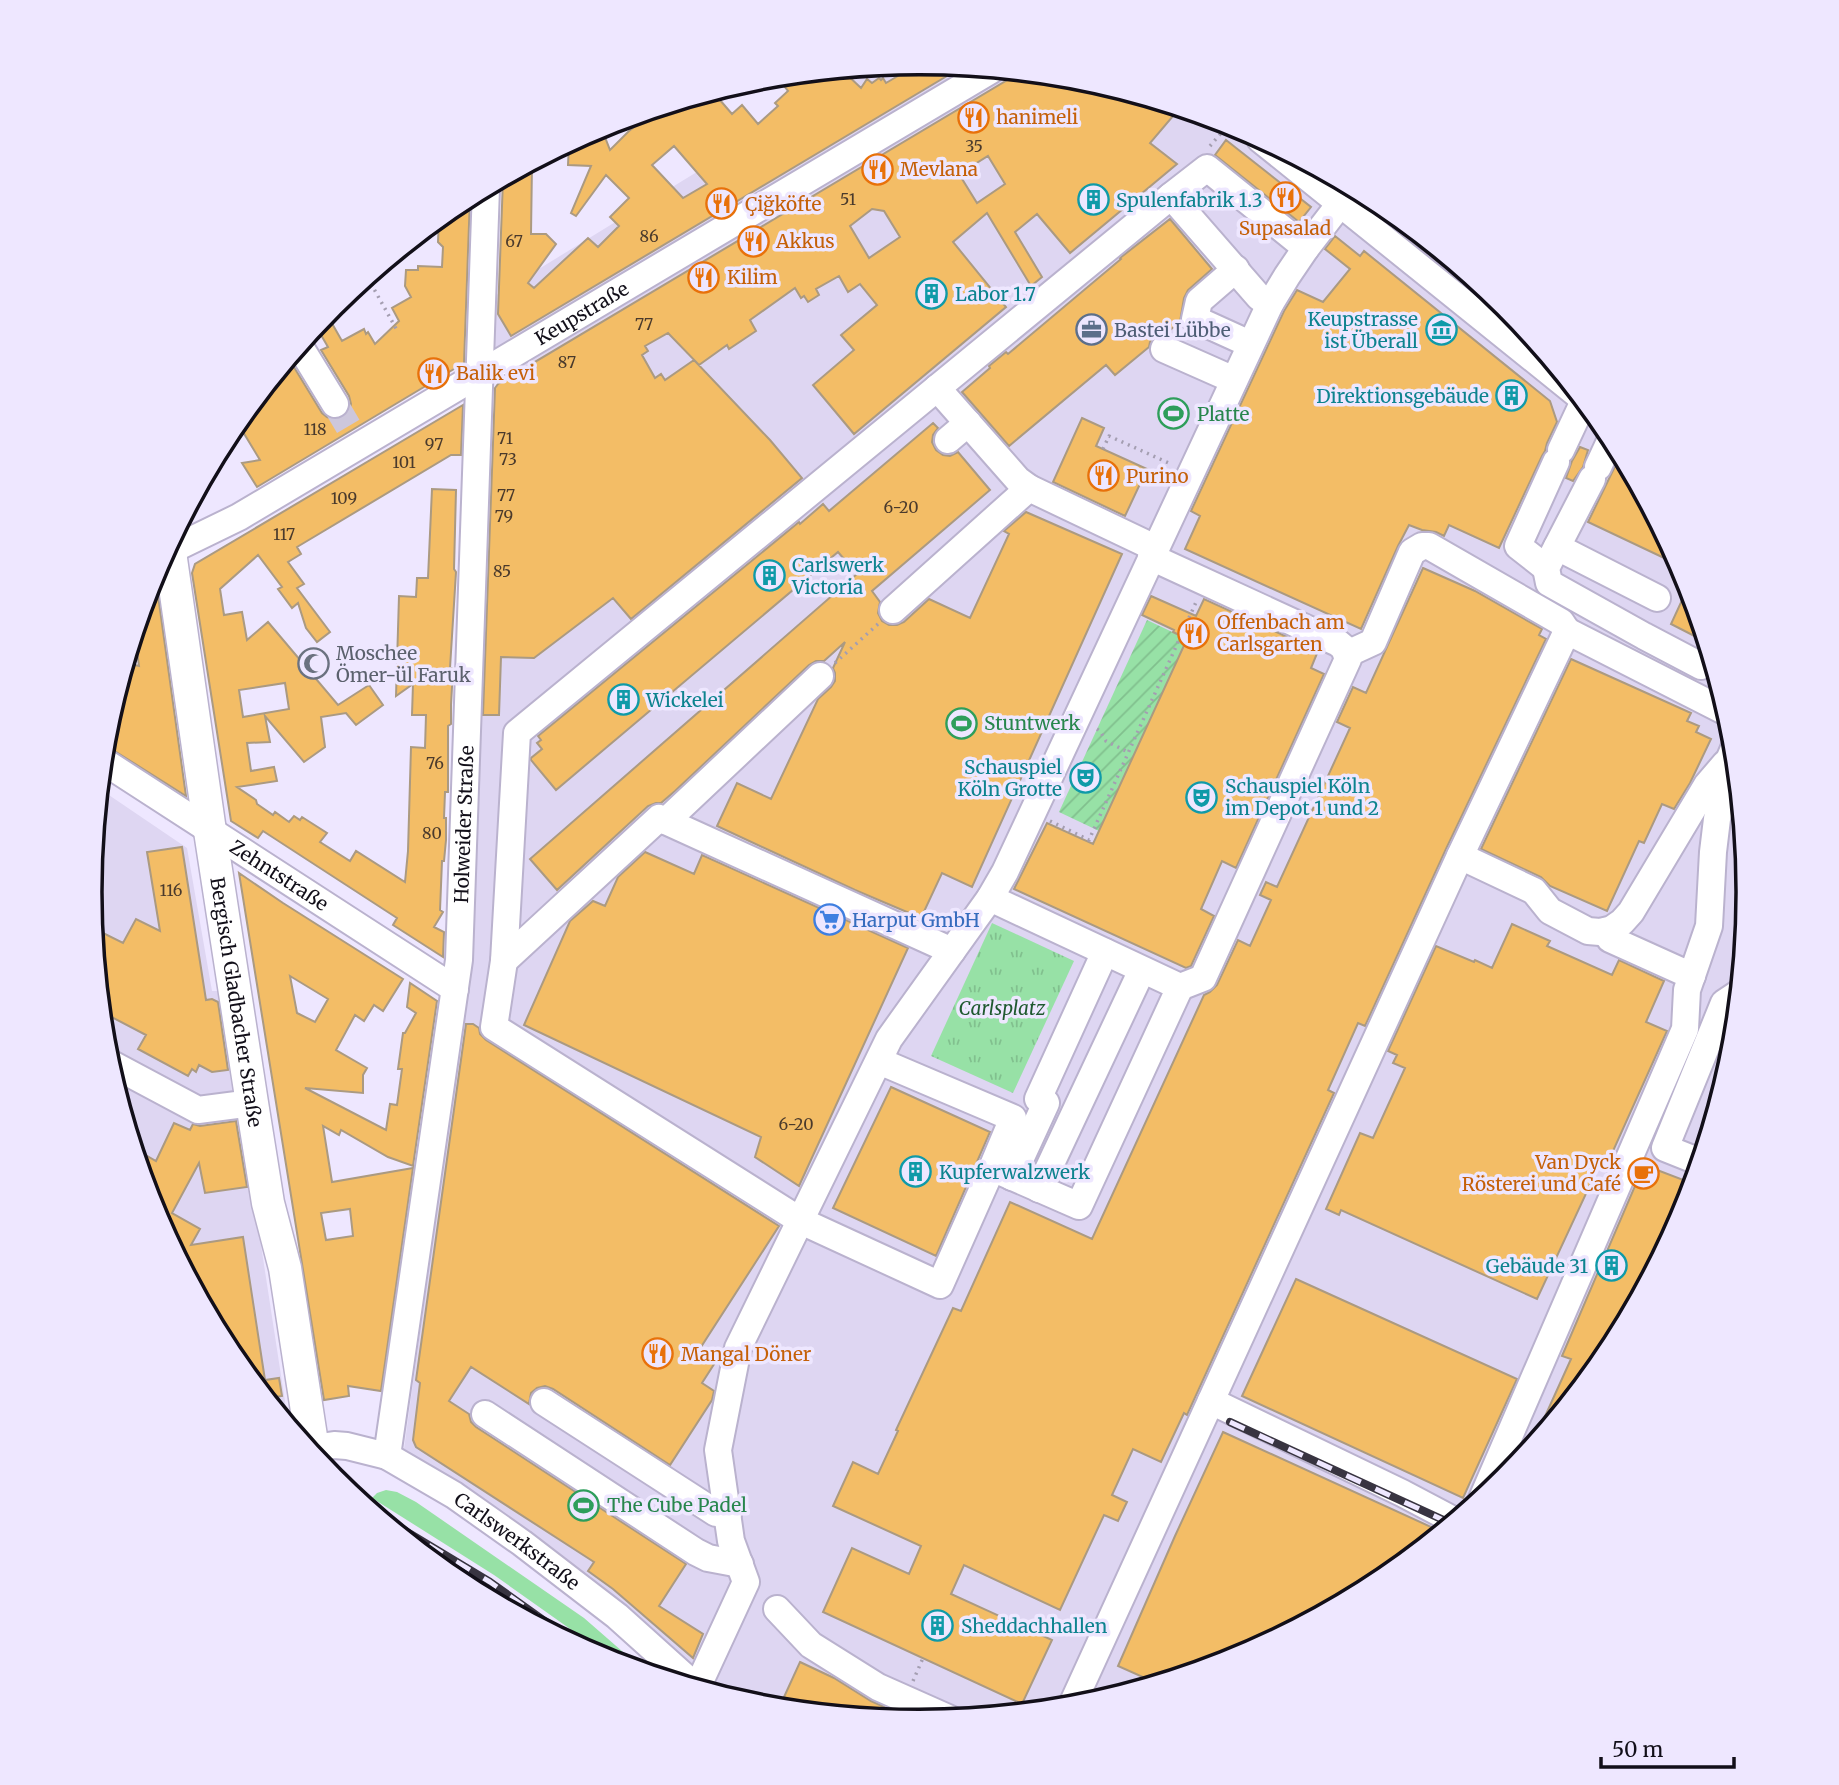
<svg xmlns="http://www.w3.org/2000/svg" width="1839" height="1785" viewBox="0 0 1839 1785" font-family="Merriweather,serif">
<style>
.built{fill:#ded6f2}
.grass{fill:#97e1a6}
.park{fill:url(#park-tufts)}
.garden{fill:url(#garden-furrows)}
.building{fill:#f3bd66;stroke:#ab9a81;stroke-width:2;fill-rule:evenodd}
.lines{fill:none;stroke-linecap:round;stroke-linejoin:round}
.minor-tunnel{stroke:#cdc7dc;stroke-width:26;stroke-dasharray:26 13;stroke-linecap:butt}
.minor-casing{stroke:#bab2ce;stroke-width:30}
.major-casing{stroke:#bab2ce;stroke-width:35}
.path{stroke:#a49eb1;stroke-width:3.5;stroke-dasharray:2 5;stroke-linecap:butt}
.minor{stroke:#fff;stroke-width:26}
.major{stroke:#fff;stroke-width:32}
.rail-casing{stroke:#383441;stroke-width:8}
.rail{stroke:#eee7ff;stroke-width:5;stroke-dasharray:16;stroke-linecap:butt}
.labels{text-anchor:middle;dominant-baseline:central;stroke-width:7;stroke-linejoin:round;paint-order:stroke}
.number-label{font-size:16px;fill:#4a3a2c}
.food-label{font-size:19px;fill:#c56008;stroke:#eee7ff;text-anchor:start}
.culture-label{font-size:19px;fill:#0d838f;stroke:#eee7ff;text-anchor:start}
.street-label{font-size:19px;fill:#120f19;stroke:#eee7ff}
.service-label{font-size:19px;fill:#4e5e75;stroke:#eee7ff;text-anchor:start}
.leisure-label{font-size:19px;fill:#27864d;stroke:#eee7ff;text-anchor:start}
.worship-label{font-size:19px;fill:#5b616d;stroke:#eee7ff;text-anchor:start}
.shop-label{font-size:19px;fill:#366cbe;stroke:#eee7ff;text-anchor:start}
.park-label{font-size:19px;font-style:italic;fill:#1f592f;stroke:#eee7ff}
.rim{fill:none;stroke:#120f19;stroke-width:3.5}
</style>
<defs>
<pattern id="park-tufts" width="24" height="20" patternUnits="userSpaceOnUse" patternTransform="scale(1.75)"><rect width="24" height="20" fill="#97e1a6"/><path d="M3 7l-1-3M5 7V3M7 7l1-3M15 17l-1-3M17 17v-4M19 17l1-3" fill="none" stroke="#81c08e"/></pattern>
<pattern id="garden-furrows" width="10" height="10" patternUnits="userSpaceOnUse" patternTransform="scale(1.75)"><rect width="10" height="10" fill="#97e1a6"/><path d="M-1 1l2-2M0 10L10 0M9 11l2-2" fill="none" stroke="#81c08e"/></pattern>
</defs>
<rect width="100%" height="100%" fill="#eee7ff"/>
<path class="built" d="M920,63L1082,79L1237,126L1381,203L1409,226V229L1510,311L1609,432L1686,575L1733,731L1749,893L1733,1055L1686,1210L1609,1354L1506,1479L1380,1582L1237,1659L1081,1706L919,1722L757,1706L727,1697L637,1620L453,1479L404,1449L464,1009L483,616L514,614L558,468L489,354L490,299L866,68Z
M100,789L187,848L212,991H222L286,1408L277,1410L230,1353L153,1210L106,1054L90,892Z"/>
<path class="grass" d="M386,1490L397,1492L416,1502L584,1618L646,1672L609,1661L573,1631L494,1575L372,1498L377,1493Z"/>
<path class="park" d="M992,923L1074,961L1013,1093L931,1056Z"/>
<path class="garden" d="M1147,620L1187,639L1099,831L1059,812Z"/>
<path class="building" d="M920,63L962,67L511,336L498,314L503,179L532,164L531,234H546L556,244L528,283L534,288L588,238L598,247L619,226L610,217L629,198L606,175L576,216L571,213L591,166L568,165L569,144L601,127L610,150L629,131L657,109L713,92L732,114L742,105L758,124L778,106L775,103L788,91L777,77L843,71L861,88L867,79L872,83L879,78L881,80L883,78L886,83ZM674,146L707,184L683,198L652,165Z
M1019,73L1082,79L1179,109L1150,143L1177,164L1070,253L1037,214L1015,232L1042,277L1031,286L987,213L953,242L1006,307L854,434L813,385L854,350L841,335L877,305L860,284L848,292L839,276L816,289L819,295L808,302L804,296L801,298L795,288L750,320L756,331L729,349L727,345L699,365L668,333L645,346L648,351L642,355L655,378L661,374L665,380L694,360L770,440L802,478L631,619L613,598L534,658L501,657L499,715H483L495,388L498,384ZM988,156L1005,184L977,203L959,174ZM872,209L884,211L900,237L869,258L850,226Z
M1226,140L1311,207L1299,222L1215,155Z
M470,197L464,363L257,487L242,463L260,460L237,422L289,359L322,413L327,417L335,420L344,417L349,411L351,404L349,396L321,350L328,347L317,328L330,320L342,341L364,329L366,334L368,332L375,344L399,321L392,308L411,297L405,286L406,270H418V266L442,267L443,247L438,242L439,219L459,203Z
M1170,219L1212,269L1188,290L1184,298L1180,322L1165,334L1154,337L1150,342L1149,347L1115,375L1106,365L1009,446L962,392L990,368L989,366L1006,352L1008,354L1121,259L1120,258Z
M1335,236L1360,256L1364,251L1550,401L1557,422L1547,443L1545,451L1542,456L1499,548L1449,525L1444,536L1436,532L1422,530L1409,525L1398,546L1361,629L1185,549L1200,516L1191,511L1284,311L1297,290L1323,302L1350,269L1325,249Z
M463,405L461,455H451L297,547L301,554L288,562L304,584L297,588L330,632L317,642L306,628L298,603L292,608L278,589L282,587L258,555L220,589L224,615L242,612L247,640L268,622L338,705L369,685L383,705L356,725L346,713L321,717L325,747L304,762L265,716L270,742L247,743L251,771L274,767L277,781L237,787L256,800L257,804L273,815L275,812L289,822L294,816L300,820L302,817L327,833L320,842L350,861L356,851L405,882L408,851L411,747L425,748L426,715H412L413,684L396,696L399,596L416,597L417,578H428L432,489L456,490L454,569L456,572L450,668L453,669L451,705V724L448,726V792H445L444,818H446V840L444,861H442L440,910L443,912L434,927L444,932L443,957L393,925L397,918L263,831L258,838L231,821L192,573L195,564ZM285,683L289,709L243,717L239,690Z
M1082,418L1104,428L1096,446L1147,469L1125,516L1053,482Z
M933,423L938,428L933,435L932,442L936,450L943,455L950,456L958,452L990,490L872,591L880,602L878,613L882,621L889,625H897L904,622L929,599L970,618L1009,534L1004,531L1026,512L1122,554L972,887L942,873L921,918L855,890L717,826L737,783L771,799L818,699L831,687L835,681V673L833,668L845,642L824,661H816L809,665L675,791L661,803H656L648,806L557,890L530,859L857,574L838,552L556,790L531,760V758L542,749L537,743L541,740L538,736L799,522L800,524L823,504L829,511Z
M1580,447L1588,450L1583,467L1573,481L1566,478L1572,461Z
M1621,454L1644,496L1681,566L1588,522Z
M1423,568L1475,591L1542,629L1539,635L1546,639L1446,849L1365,1026L1358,1023L1328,1090L1334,1093L1187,1415L1184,1413L1161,1462L1133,1449L1112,1495L1127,1502L1118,1521L1104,1515L1060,1610L964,1565L951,1594L1052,1640L1022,1704L823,1612L852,1548L909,1574L921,1546L833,1506L853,1462L878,1474L898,1431L896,1430L953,1308L961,1311L1010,1202L1092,1239L1204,995L1210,992L1217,985L1238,940L1250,946L1271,900L1260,895L1266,882L1277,887L1350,728L1337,722L1353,687L1366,693Z
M154,573L157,588L186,796L105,745L106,730L126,663L139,666L135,636Z
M1689,585L1706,642L1671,624Z
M1151,596L1196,616L1204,599L1318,651L1311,668L1324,674L1236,868L1222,861L1201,909L1214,916L1191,966L1186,968L1014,889L1047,823L1093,844L1187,639L1173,632L1174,630L1142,615Z
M1571,659L1691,713L1687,721L1699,726L1696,732L1711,739L1690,783L1674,809L1662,804L1644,843L1639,841L1607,911L1550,886L1541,877L1481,849Z
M182,847L206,1000L212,999L218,1002L228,1070L212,1072L199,1065L196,1072L192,1069L188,1076L138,1049L146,1035L102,1012L93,928L123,943L136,919L160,931L147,852Z
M645,852L694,874L702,855L908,948L799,1186L755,1157L761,1137L524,1025L570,921L593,901L605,906L618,877Z
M239,873L283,903L403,979L383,1011L374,1005L364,1021L355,1015L336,1050L367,1068L363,1075V1093L305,1088L386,1130L390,1104L397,1105L402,1069H398L403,1033H405L416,1013L407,1007L410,983L437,1001L413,1166L388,1157L341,1130L339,1135L323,1126L332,1182L413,1168L381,1391L348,1386L349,1396L324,1400ZM290,976L328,999L315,1022L297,1013ZM350,1209L353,1236L326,1240L321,1213Z
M1512,924L1550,941L1547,946L1612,975L1619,960L1664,981L1646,1022L1667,1031L1609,1160L1603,1157L1537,1299L1341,1210L1339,1215L1326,1209L1360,1133L1373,1138L1405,1068L1393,1063L1397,1055L1388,1051L1436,946L1474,962L1475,960L1492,968Z
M466,1024H473L479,1028L480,1034L486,1040L779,1226L701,1347L718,1358L702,1383L714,1391L712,1400L670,1465L553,1389L545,1386L537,1388L531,1393L529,1404L471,1367L449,1401L469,1414L471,1422L476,1427L686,1564L659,1606L703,1634L693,1658L613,1589L588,1571L594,1562L416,1447L413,1440L420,1383L416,1380Z
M891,1087L990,1132L936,1256L833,1208Z
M236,1121L247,1187L205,1193L199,1163L172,1213L200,1229L191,1245L243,1237L265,1380L279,1378L282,1396L268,1398V1400L230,1353L153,1210L135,1149L156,1161L174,1123L190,1130L193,1124L200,1126Z
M1644,1165L1694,1184L1686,1210L1609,1354L1541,1436L1537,1434L1571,1359L1562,1356Z
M1296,1279L1517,1379L1463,1498L1242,1396Z
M1223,1432L1442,1532L1380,1582L1237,1659L1156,1683L1118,1666L1175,1536Z
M800,1662L834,1678L871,1701L918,1722L779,1708Z"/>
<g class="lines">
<path class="minor-tunnel" d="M335,404L351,431"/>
<defs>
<g id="minor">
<path d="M1260,139L1582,398"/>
<path d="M1171,196L1259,297L1270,304"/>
<path d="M1236,269L1199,301L1195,319L1250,344"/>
<path d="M1164,349L1234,380"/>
<path d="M302,350L335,404"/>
<path d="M937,388L1018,480L1029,488"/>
<path d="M948,440L968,423"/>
<path d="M1561,450L1584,401"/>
<path d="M1598,467L1612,437"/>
<path d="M1592,479L1546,568L1549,583L1644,636L1701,666"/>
<path d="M1557,547L1657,598"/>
<path id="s1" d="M165,553L239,517L991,70"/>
<path d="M1151,557L1338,643L1344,648L1348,659L1203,978L1180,987"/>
<path d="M1546,568L1518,546L1556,462"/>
<path d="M893,610L1029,488L1155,548"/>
<path d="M1347,654L1373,642L1412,552L1422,546H1429L1561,622L1567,631"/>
<path id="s2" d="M103,761L455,989"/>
<path d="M666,821L820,676"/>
<path d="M1460,856L1534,891L1550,911L1588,931L1600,932L1612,929L1622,922L1631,912L1707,785L1725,764"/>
<path d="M1606,931L1610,939L1692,976"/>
<path d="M504,961L659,818L952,951"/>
<path d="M879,1061L1013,1118L992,1168L1079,1206L1180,987L990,898"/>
<path d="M108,1062L198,1110L252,1103"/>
<path d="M1700,1162L1665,1148L1724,1003L1739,993"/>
<path d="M992,1168L940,1285L801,1221L494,1027L504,961L517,733L1171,196L1207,168L1306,248"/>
<path d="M1012,1177L1046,1103L1038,1099L1105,952"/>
<path d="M1039,1189L1142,970"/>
<path d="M1211,1401L1402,1493L1455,1521"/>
<path d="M544,1402L716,1513H728"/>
<path d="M485,1414L696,1552L708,1558L740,1564"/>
<path id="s3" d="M313,1448L334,1445L347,1446L387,1456L454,1495L522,1543L617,1616L696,1687"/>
<path id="s4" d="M387,1456L459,960L486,188"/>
<path d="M1482,1499L1685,1029L1687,990L1709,926L1713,852L1717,819L1730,758L1735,746"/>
<path d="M777,1609L811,1645L878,1687L950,1719"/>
<path d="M697,1688L746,1582L731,1541L718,1450L738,1348L889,1039L990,898L1005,872L1270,304L1287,276L1306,248L1340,204L1368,198L1380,202"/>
<path d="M1071,1707L1460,856L1567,631L1728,713"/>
</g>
<g id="major">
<path id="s5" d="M169,545L210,831L252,1103L268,1203L285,1268L314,1456"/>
</g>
</defs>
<use href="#minor" class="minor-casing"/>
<use href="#major" class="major-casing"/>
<path class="path" d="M1210,146L1229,124
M369,277L374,289L398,332
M1103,449L1109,436L1171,464
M835,663L878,624
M1097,729L1100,731L1106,741L1128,752
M1050,821L1089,840L1197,600
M913,1681L923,1658"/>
<use href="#minor" class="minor"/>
<use href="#major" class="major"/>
<defs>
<path id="rail" d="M1230,1422L1452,1524
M374,1512L490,1582L581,1647
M430,1559L508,1609"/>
</defs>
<use href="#rail" class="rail-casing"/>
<use href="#rail" class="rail"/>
</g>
<defs>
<symbol id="restaurant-ring" viewBox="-11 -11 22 22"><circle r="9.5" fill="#eee7ff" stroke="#e8710a" stroke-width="1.5"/><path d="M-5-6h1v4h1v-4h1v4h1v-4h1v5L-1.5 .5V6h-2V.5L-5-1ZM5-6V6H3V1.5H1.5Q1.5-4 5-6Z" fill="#e8710a"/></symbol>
<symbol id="building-ring" viewBox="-11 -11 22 22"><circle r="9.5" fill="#eee7ff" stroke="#0f9aa8" stroke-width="1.5"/><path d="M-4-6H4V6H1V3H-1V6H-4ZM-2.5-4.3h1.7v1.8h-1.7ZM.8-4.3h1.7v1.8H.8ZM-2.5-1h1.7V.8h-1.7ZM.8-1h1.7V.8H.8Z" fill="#0f9aa8"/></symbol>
<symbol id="office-ring" viewBox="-11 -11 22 22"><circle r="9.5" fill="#eee7ff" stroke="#5c6f8a" stroke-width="1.5"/><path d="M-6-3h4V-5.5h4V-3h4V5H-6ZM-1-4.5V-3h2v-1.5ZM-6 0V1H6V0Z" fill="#5c6f8a"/></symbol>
<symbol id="museum-ring" viewBox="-11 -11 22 22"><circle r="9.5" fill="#eee7ff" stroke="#0f9aa8" stroke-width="1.5"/><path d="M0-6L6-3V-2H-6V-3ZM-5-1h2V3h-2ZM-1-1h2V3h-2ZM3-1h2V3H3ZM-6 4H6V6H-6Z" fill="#0f9aa8"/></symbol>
<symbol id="stadium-ring" viewBox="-11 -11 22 22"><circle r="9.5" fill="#eee7ff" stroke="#2e9e5b" stroke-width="1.5"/><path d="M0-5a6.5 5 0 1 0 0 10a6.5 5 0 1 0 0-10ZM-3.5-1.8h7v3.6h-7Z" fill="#2e9e5b"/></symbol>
<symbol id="mosque-ring" viewBox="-11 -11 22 22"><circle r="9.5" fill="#eee7ff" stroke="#6b7280" stroke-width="1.5"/><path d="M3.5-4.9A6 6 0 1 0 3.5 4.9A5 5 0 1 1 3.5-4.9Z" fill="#6b7280"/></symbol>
<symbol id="theatre-ring" viewBox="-11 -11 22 22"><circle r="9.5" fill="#eee7ff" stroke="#0f9aa8" stroke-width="1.5"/><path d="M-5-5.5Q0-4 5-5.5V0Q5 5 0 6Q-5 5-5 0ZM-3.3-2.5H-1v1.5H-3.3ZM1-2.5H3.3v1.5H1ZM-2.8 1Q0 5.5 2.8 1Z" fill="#0f9aa8"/></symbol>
<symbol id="supermarket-ring" viewBox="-11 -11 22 22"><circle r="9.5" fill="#eee7ff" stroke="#3f7fe0" stroke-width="1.5"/><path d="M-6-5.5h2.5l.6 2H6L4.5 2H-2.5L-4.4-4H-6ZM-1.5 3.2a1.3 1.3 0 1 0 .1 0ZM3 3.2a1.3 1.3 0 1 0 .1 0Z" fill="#3f7fe0"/></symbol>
<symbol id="cafe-ring" viewBox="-11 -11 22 22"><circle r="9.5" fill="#eee7ff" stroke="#e8710a" stroke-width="1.5"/><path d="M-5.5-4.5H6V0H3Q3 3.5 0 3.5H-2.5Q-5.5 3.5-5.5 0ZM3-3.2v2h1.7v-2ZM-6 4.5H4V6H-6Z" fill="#e8710a"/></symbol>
</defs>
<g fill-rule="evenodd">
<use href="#restaurant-ring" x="956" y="100" width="35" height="35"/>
<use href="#restaurant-ring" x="860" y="152" width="35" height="35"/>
<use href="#restaurant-ring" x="1268" y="180" width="35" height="35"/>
<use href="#building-ring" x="1076" y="182" width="35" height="35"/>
<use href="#restaurant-ring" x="704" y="186" width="35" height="35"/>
<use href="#restaurant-ring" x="736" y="224" width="35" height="35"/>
<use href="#restaurant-ring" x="686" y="260" width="35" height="35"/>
<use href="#building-ring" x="914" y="276" width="35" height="35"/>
<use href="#office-ring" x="1074" y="312" width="35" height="35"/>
<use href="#museum-ring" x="1424" y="312" width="35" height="35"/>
<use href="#restaurant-ring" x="416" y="356" width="35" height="35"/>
<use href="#building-ring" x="1494" y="378" width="35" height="35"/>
<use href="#stadium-ring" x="1156" y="396" width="35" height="35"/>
<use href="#restaurant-ring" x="1086" y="458" width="35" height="35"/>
<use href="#building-ring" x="752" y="558" width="35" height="35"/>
<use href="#restaurant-ring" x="1176" y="616" width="35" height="35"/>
<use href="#mosque-ring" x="296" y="646" width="35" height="35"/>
<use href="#building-ring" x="606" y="682" width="35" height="35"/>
<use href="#stadium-ring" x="944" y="706" width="35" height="35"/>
<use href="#theatre-ring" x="1068" y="760" width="35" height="35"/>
<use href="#theatre-ring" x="1184" y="780" width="35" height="35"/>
<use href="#supermarket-ring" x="812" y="902" width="35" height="35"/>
<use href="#building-ring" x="898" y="1154" width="35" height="35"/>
<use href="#cafe-ring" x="1626" y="1156" width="35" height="35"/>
<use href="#building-ring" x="1594" y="1248" width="35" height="35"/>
<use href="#restaurant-ring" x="640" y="1336" width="35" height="35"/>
<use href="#stadium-ring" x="566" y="1488" width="35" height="35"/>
<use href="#building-ring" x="920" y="1608" width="35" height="35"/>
</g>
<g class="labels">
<g class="number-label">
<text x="974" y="146">35</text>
<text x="848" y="199">51</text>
<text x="649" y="236">86</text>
<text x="514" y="241">67</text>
<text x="644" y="324">77</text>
<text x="567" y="362">87</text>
<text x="315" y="429">118</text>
<text x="505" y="438">71</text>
<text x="434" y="444">97</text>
<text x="508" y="459">73</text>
<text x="404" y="462">101</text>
<text x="506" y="495">77</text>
<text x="344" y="498">109</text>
<text x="901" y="507">6-20</text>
<text x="504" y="516">79</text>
<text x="284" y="534">117</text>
<text x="502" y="571">85</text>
<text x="435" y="763">76</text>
<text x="432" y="833">80</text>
<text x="171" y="890">116</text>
<text x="796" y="1124">6-20</text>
</g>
<g class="food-label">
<text x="996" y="117">hanimeli</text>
<text x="900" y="169">Mevlana</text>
<text x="745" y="204">Çiğköfte</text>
<text x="1285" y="228" text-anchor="middle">Supasalad</text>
<text x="776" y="241">Akkus</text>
<text x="727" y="277">Kilim</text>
<text x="456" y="373">Balik evi</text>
<text x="1126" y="476">Purino</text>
<text x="1217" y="622">Offenbach am<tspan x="1217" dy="22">Carlsgarten</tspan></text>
<text x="1621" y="1162" text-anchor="end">Van Dyck<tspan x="1621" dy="22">Rösterei und Café</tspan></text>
<text x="681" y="1354">Mangal Döner</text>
</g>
<g class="culture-label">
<text x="1116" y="200">Spulenfabrik 1.3</text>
<text x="955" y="294">Labor 1.7</text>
<text x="1418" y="319" text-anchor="end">Keupstrasse<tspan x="1418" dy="22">ist Überall</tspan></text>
<text x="1489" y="396" text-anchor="end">Direktionsgebäude</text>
<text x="792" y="565">Carlswerk<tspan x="792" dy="22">Victoria</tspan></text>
<text x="646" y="700">Wickelei</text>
<text x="1062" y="767" text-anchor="end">Schauspiel<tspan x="1062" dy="22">Köln Grotte</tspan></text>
<text x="1225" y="786">Schauspiel Köln<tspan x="1225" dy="22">im Depot 1 und 2</tspan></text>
<text x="939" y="1172">Kupferwalzwerk</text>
<text x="1588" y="1266" text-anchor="end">Gebäude 31</text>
<text x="961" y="1626">Sheddachhallen</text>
</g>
<g class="street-label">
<text stroke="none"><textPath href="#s1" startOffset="481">Keupstraße</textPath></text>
<text stroke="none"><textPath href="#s4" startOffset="637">Holweider Straße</textPath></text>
<text stroke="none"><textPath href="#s2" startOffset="210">Zehntstraße</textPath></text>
<text stroke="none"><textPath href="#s5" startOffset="462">Bergisch Gladbacher Straße</textPath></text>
<text stroke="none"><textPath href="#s3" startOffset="231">Carlswerkstraße</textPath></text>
</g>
<g class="service-label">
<text x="1114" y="330">Bastei Lübbe</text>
</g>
<g class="leisure-label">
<text x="1197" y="414">Platte</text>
<text x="984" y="723">Stuntwerk</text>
<text x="607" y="1505">The Cube Padel</text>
</g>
<g class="worship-label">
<text x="336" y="653">Moschee<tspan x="336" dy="22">Ömer-ül Faruk</tspan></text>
</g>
<g class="shop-label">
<text x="852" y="920">Harput GmbH</text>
</g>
<g class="park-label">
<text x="1002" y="1008">Carlsplatz</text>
</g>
</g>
<path d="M0 0H1839V1785H0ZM102 892a817 817 0 1 1 1634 0a817 817 0 1 1-1634 0Z" fill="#eee7ff" fill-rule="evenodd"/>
<path class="rim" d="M102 892a817 817 0 1 1 1634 0a817 817 0 1 1-1634 0Z"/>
<path d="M1601 1757v10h133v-10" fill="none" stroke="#120f19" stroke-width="3.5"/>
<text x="1612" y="1757" font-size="21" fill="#120f19" stroke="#eee7ff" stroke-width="5" paint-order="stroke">50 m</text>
</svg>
